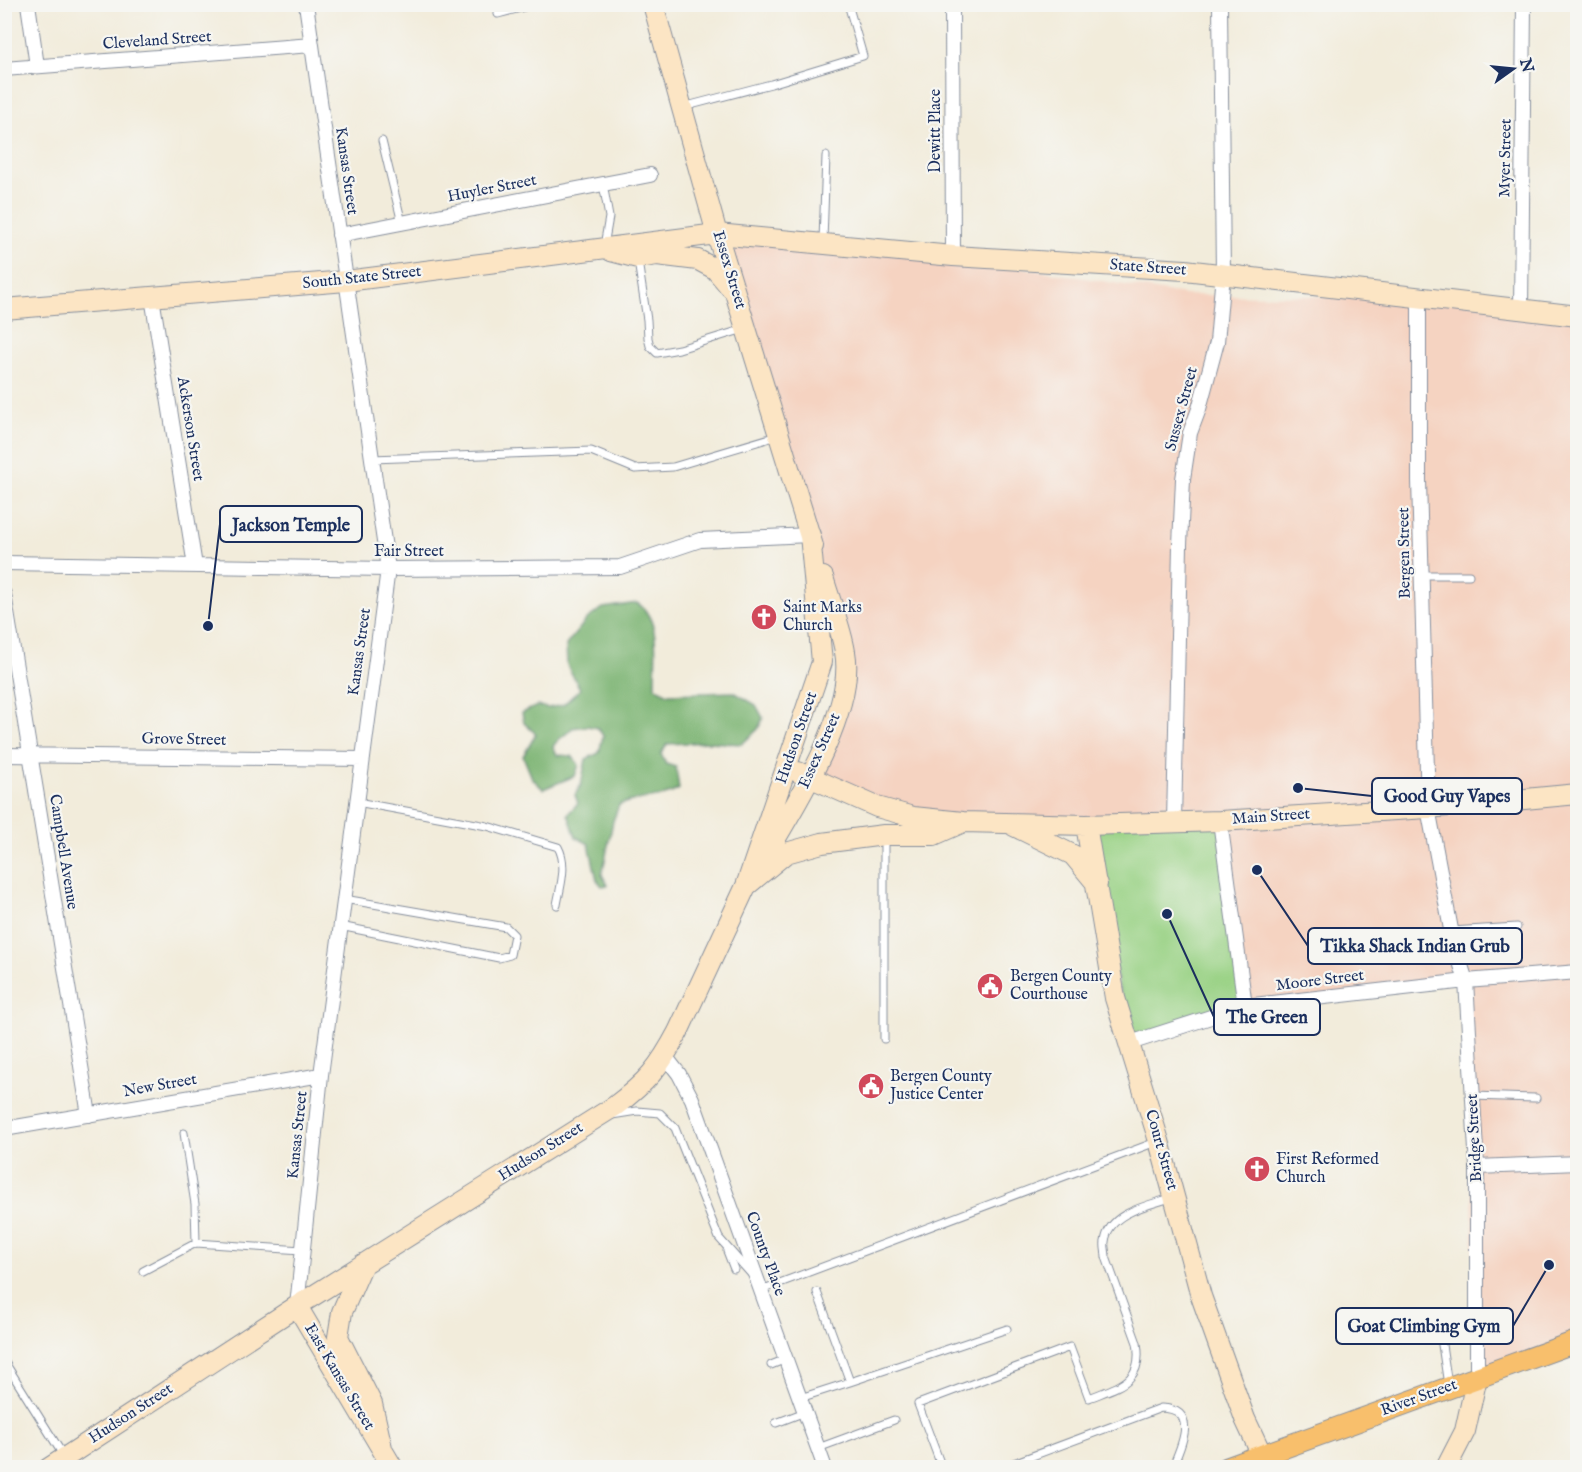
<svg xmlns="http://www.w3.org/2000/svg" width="1582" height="1472" viewBox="0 0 1582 1472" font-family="'IM FELL English',serif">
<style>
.built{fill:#f5d3c1}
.green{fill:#9ad285;stroke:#5a8072;stroke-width:1.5}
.forest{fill:#7bb472;stroke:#4b7268;stroke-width:1.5}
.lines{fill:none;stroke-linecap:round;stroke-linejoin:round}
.lane-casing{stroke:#868e9c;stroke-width:9}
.street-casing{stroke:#868e9c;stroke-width:16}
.secondary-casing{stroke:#868e9c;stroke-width:22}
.primary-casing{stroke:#868e9c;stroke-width:23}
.lane{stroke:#fff;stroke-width:7}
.street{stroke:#fff;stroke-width:14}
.secondary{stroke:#fce5c4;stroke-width:20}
.primary{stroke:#f8bf6c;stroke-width:21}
.labels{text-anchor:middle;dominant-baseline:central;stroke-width:4.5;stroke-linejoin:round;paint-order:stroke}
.street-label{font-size:16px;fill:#1b2f5e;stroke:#f6f6f2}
.poi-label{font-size:16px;fill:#1b2f5e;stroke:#f6f6f2;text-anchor:start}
.leader{fill:none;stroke:#1b2f5e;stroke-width:2}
.callout-dot{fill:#1b2f5e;stroke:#f6f6f2;stroke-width:2}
.callout{fill:#f6f6f2;stroke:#1b2f5e;stroke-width:2}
.callout-label{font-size:18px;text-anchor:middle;font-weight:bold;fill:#1b2f5e}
</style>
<rect width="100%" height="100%" fill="#f6f6f2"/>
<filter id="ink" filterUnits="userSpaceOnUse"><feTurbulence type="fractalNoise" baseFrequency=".0167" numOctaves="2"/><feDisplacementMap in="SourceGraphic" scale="12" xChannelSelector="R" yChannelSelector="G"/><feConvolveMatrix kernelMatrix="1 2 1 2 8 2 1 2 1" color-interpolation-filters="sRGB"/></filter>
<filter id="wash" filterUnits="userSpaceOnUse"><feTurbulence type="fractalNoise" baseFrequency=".008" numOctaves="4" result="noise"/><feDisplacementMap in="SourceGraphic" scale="24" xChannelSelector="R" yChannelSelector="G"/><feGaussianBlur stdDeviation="1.35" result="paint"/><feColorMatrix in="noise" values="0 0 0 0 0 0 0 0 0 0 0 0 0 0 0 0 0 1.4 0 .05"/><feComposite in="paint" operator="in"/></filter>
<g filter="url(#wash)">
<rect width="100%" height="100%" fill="#f2ecdb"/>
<path class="built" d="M717,234L953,256L1185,295L1419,297L1577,316V1341L1477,1377L1466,981L1245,1006L1219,821L923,822L811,780L846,683Z"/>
<path class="green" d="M1220,821L1245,1006L1130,1043L1086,825Z"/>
<path class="forest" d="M637,603C663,620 654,661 655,687L668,694L734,692L756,705L763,718L758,729L742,744L709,742L667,744L661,754L666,764L676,767L679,789C658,802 640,795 619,805L613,821L602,875L608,885L602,886L597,880L589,844L576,837L568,814L578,803L575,795L581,785L586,759L599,753L603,736L598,728L587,726L572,728C566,736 557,738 553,747L557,755L572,756L579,765L575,776L543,789L532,778L523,756L536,734L524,723L522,713L537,706L548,708L563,705L580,689L567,665L566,645L587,619L603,608Z"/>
</g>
<g filter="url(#ink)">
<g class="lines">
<defs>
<path id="lane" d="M498,14L536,4
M683,107L771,84L863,56L848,4
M382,141L402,223
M603,184L609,217L604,246
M823,241L826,156
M638,261L647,320L648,338L650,346L657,353L679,349L744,329
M372,459L591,451L635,469L673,467L777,436
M1422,575H1469
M357,802L487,826L558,847C568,865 560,887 557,905
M340,926L499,958L510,955L514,935L506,927L344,899
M1451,931L1517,927
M884,1039V838
M1473,1096L1536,1098
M612,1115L637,1111L660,1113L675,1128L719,1238L752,1275
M184,1133L195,1204L196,1243
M727,1251L734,1269
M143,1271L196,1243L302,1250
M761,1290L1156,1142
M1438,1318L1448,1385
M4,1361L63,1455
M771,1365L786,1359
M850,1382L1007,1329
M800,1398L850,1382L817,1292
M776,1423L805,1412
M818,1448L894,1420
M942,1468L918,1404L1070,1347L1089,1398C1119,1386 1144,1382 1137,1343L1106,1257C1106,1252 1104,1247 1105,1242C1108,1212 1150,1205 1174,1197
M1000,1468L1161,1408C1200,1409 1181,1447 1172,1468"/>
<path id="street" d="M28,4L37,66
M952,4L953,256
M4,69L312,45
M339,235L650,175
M152,297L195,566
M1419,297V480L1428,808L1453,940L1466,981L1477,1167V1377
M1521,311L1524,4
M4,563L388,569L620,567L700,540L810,535
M4,594L89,1115
M4,755L363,759
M1220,821L1245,1006
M1174,822L1180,545L1183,479L1190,433L1199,409L1217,342L1223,274L1220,4
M1130,1043L1245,1006L1466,981L1578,972
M665,1056L679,1074L692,1099L825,1468
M4,1129L321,1075
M1477,1167L1578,1163
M297,1306L321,1075L388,569L306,4"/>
<path id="secondary" d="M653,4L717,234L813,546
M611,251L638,258L657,255L698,260L715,269L731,288
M4,309L346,281L717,234L953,256L1185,270L1578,316
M798,772L877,807L913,817L963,822L1086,825L1220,821L1428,808L1578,794
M1086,825L1115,998L1159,1141L1201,1296L1245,1419L1268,1468
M1014,826L1073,855L1097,884
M767,853C796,804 856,710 845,652C841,627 830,602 823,577
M746,886L786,853L822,843L884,835H934L961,823
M363,1264L342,1312L338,1337L372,1404L382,1448
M297,1306L393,1468
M49,1468L297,1306L615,1106C647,1082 659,1068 678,1032L746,886L822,662L810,535
M1446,1468L1465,1431L1477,1377"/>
<path id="primary" d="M1227,1468L1578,1341"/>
</defs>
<use href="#lane" class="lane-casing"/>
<use href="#street" class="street-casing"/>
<use href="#secondary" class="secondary-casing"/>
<use href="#primary" class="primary-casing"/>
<use href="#lane" class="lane"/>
<use href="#street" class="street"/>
<use href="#secondary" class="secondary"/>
<use href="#primary" class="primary"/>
</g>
</g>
<defs>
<symbol id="church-disc" viewBox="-11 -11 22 22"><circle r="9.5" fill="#d1495b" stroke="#f6f6f2"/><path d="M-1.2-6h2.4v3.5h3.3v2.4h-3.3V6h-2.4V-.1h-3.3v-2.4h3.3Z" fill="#fff"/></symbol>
<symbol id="civic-disc" viewBox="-11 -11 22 22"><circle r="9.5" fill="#d1495b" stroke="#f6f6f2"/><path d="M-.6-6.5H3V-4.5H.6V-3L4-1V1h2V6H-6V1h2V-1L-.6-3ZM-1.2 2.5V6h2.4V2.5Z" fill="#fff"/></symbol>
</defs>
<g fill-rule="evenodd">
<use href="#church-disc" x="749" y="602" width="30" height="30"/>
<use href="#civic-disc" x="975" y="971" width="30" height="30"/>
<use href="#civic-disc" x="856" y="1071" width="30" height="30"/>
<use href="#church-disc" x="1242" y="1154" width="30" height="30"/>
</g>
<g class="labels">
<g class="street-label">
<text transform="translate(157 41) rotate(-4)">Cleveland Street</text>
<text transform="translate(936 131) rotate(-90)">Dewitt Place</text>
<text transform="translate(1506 158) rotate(-89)">Myer Street</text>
<text transform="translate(346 171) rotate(82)">Kansas Street</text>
<text transform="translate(492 189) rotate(-11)">Huyler Street</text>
<text transform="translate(1148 268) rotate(4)">State Street</text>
<text transform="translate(729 270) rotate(73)">Essex Street</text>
<text transform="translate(362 278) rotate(-6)">South State Street</text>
<text transform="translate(1182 409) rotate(-75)">Sussex Street</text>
<text transform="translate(190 429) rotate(81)">Ackerson Street</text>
<text x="409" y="552">Fair Street</text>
<text transform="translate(1405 553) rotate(-91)">Bergen Street</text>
<text transform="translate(360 652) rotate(-82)">Kansas Street</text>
<text transform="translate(797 738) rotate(-71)">Hudson Street</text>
<text transform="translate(184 740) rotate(1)">Grove Street</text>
<text transform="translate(820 751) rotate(-66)">Essex Street</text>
<text transform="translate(1271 817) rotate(-4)">Main Street</text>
<text transform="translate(63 852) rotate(81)">Campbell Avenue</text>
<text transform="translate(1320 981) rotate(-7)">Moore Street</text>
<text transform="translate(160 1086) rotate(-10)">New Street</text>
<text transform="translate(298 1135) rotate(-84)">Kansas Street</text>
<text transform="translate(1475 1138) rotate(-93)">Bridge Street</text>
<text transform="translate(1161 1150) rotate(74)">Court Street</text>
<text transform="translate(541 1152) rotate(-32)">Hudson Street</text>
<text transform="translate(765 1254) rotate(70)">County Place</text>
<text transform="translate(339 1377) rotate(59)">East Kansas Street</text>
<text transform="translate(1419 1398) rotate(-20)">River Street</text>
<text transform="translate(131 1414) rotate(-33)">Hudson Street</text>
</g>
<g class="poi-label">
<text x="783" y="608">Saint Marks<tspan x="783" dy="18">Church</tspan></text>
<text x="1010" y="977">Bergen County<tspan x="1010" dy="18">Courthouse</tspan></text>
<text x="890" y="1077">Bergen County<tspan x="890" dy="18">Justice Center</tspan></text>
<text x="1276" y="1160">First Reformed<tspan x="1276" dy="18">Church</tspan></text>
</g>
</g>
<path class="leader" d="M208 626L220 524M1298 788L1372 796M1257 870L1308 946M1167 914L1214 1017M1549 1265L1513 1326"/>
<g class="callout-dot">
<circle cx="208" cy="626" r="6"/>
<circle cx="1298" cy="788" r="6"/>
<circle cx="1257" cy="870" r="6"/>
<circle cx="1167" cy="914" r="6"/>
<circle cx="1549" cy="1265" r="6"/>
</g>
<g class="callout">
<rect x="220" y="506" width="142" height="36" rx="6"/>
<rect x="1372" y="778" width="150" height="36" rx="6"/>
<rect x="1308" y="928" width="214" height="36" rx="6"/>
<rect x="1214" y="999" width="106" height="36" rx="6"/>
<rect x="1336" y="1308" width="177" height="36" rx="6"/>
</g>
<g class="callout-label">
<text x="291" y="531">Jackson Temple</text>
<text x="1447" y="802">Good Guy Vapes</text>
<text x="1415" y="952">Tikka Shack Indian Grub</text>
<text x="1267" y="1023">The Green</text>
<text x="1424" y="1332">Goat Climbing Gym</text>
</g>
<rect width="1582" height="1472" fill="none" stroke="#f6f6f2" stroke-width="24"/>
<g transform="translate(1513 69) rotate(75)" stroke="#f6f6f2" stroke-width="4.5" paint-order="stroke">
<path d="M0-4.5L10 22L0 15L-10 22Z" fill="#1b2f5e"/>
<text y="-9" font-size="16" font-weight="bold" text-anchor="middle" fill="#1b2f5e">N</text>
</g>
</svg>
